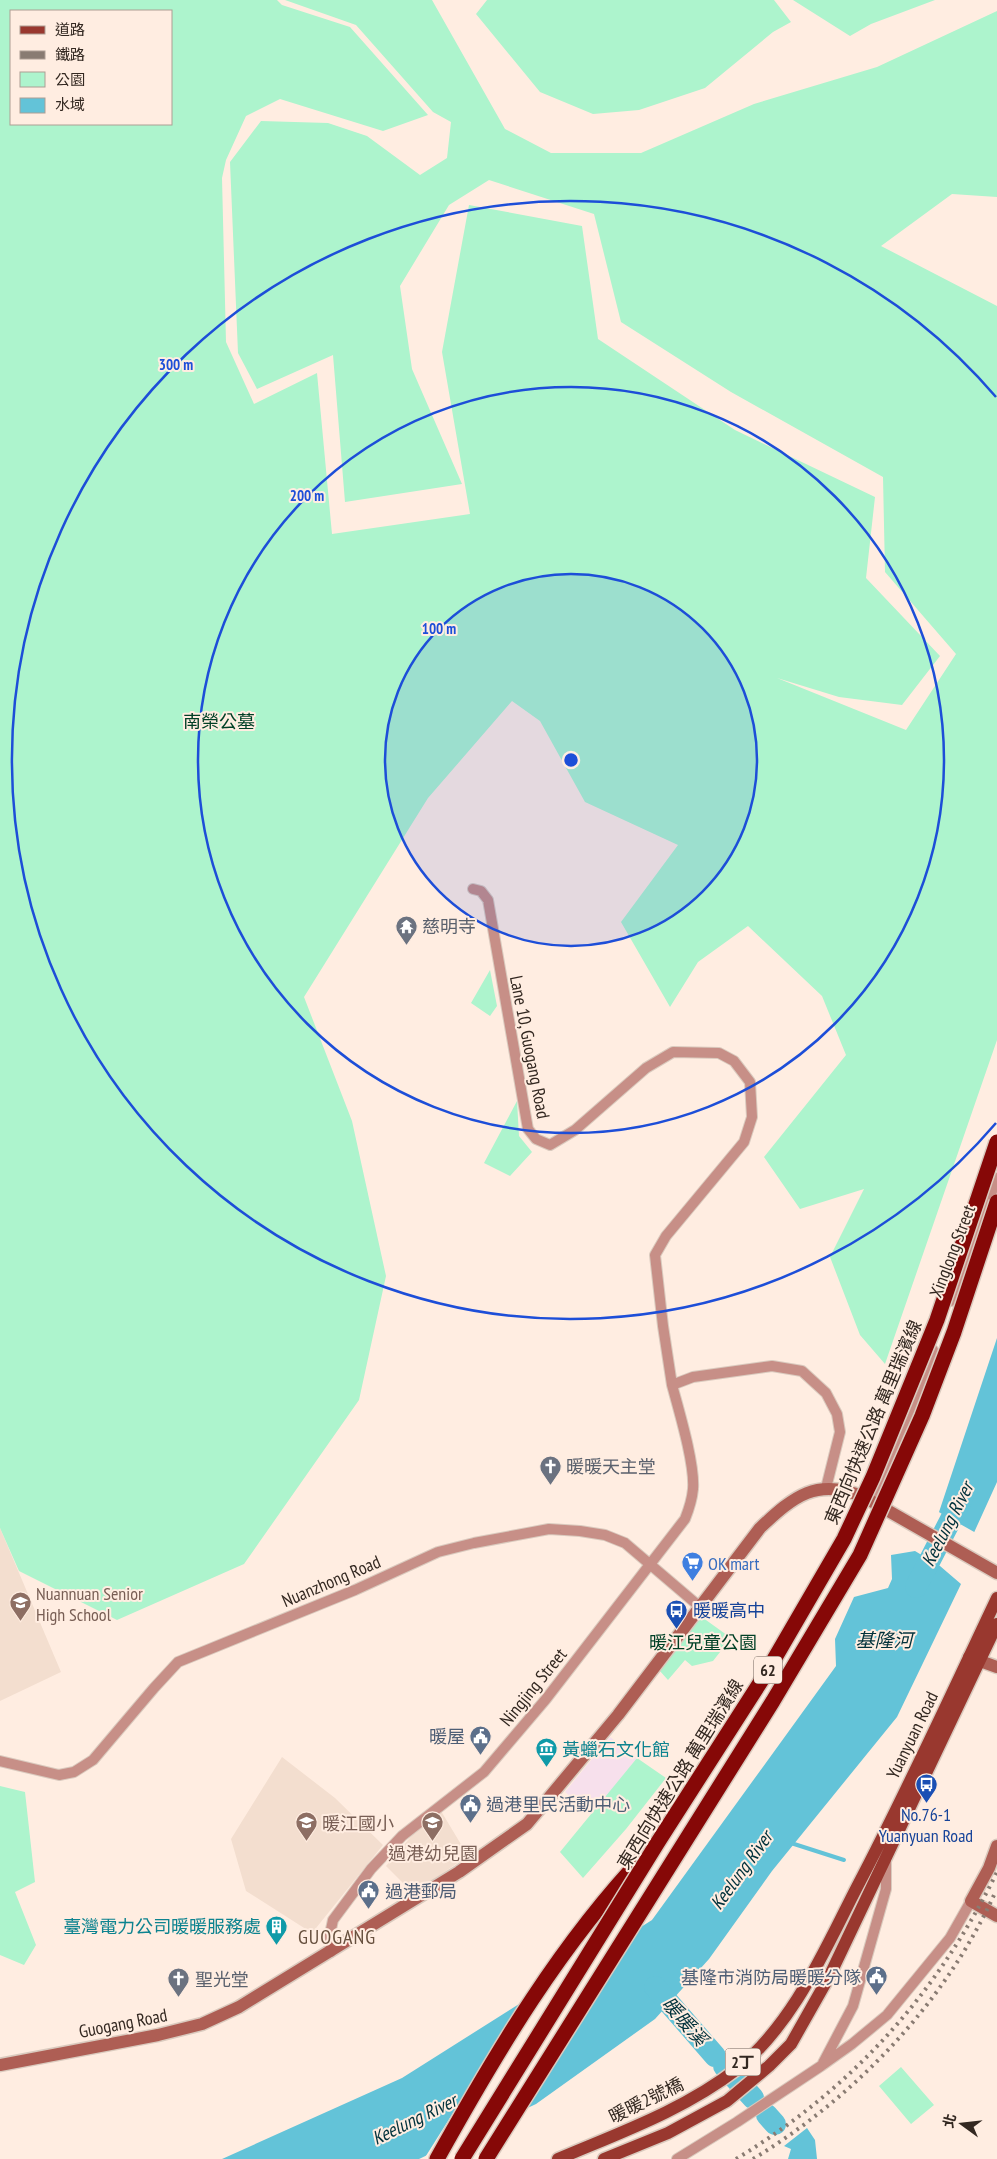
<svg xmlns="http://www.w3.org/2000/svg" width="997" height="2159" viewBox="0 0 997 2159" font-family="'PT Sans Narrow','Noto Sans TC',sans-serif">
<style>
.commercial{fill:#f7e0ec}
.built{fill:#f3decf}
.green{fill:#adf4cd;fill-rule:evenodd}
.water{fill:#63c3d8}
.pier{fill:#ffede1}
.lines{fill:none;stroke-linecap:round;stroke-linejoin:round}
.stream{stroke:#63c3d8;stroke-width:4}
.river{stroke:#63c3d8;stroke-width:22}
.street-casing{stroke:#dacabe;stroke-width:12}
.secondary-casing{stroke:#dacabe;stroke-width:15}
.primary-casing{stroke:#dacabe;stroke-width:15}
.highway-casing{stroke:#dacabe;stroke-width:18}
.street{stroke:#c78f87;stroke-width:10}
.secondary{stroke:#ae5e54;stroke-width:12}
.primary{stroke:#99382f;stroke-width:12}
.highway{stroke:#860807;stroke-width:15}
.rail{stroke:#897b72;stroke-width:4;stroke-dasharray:2.5 5;stroke-linecap:butt}
.highway-bridge-casing{stroke:#dacabe;stroke-width:18;stroke-linecap:butt}
.highway-bridge{stroke:#860807;stroke-width:15}
.ring{fill:none;stroke:#1d4ed8;stroke-width:2.5}
.labels{text-anchor:middle;dominant-baseline:central;stroke-width:4;stroke-linejoin:round;paint-order:stroke}
.shield{fill:#ffede1;stroke:#70635b;stroke-width:1}
.shield-label{font-size:16px;font-weight:bold;fill:#332821}
.park-label{font-size:18px;fill:#004026;stroke:#ffede1}
.worship-label{font-size:18px;fill:#5b616d;stroke:#ffede1;text-anchor:start}
.street-label{font-size:18px;fill:#332821;stroke:#ffede1}
.shop-label{font-size:18px;fill:#366cbe;stroke:#ffede1;text-anchor:start}
.education-label{font-size:18px;fill:#785e54;stroke:#ffede1;text-anchor:start}
.transit-label{font-size:18px;fill:#164399;stroke:#ffede1;text-anchor:start}
.service-label{font-size:18px;fill:#4e5e75;stroke:#ffede1;text-anchor:end}
.culture-label{font-size:18px;fill:#0d838f;stroke:#ffede1;text-anchor:start}
.water-label{font-size:19px;font-style:italic;fill:#01313b;stroke:#ffede1}
.quarter-label{font-size:20px;letter-spacing:1px;fill:#67503e;stroke:#ffede1}
.centre{fill:#1d4ed8;stroke:#ffede1;stroke-width:2.5}
.ring-label{font-size:15px;text-anchor:middle;font-weight:bold;fill:#1d4ed8;stroke:#ffede1;stroke-width:4;stroke-linejoin:round;paint-order:stroke}
</style>
<rect width="100%" height="100%" fill="#ffede1"/>
<path class="commercial" d="M610,1737L637,1758L592,1814L565,1792Z"/>
<path class="built" d="M0,1528L61,1672L0,1701Z
M282,1757L335,1798L383,1845L312,1933L246,1891L231,1839Z
M441,1811L468,1856L413,1893L386,1866L419,1827Z"/>
<path class="green" d="M0,0H277L282,5L350,27L428,115L383,131L280,99L246,116L226,160L222,178L226,342L254,404L317,373L332,534L470,514L442,352L469,205L582,226L598,339L735,430L875,497L866,578L940,656L902,705L839,697L777,678L906,730L956,654L885,572L883,477L731,392L621,322L594,214L489,180L449,205L400,286L412,369L462,484L345,502L333,355L257,389L238,353L230,162L261,121L328,123L367,136L420,175L447,158L451,122L433,112L356,25L285,0H432L505,129L551,153H641L754,104L877,67L997,11V197L952,194L881,246L997,306V1040L885,1364L860,1335L830,1257L864,1189L800,1209L764,1157L846,1055L822,996L748,926L698,962L670,1007L621,922L678,845L585,802L540,721L512,701L428,798L304,997L352,1121L386,1276L359,1400L244,1564L117,1620L19,1571L0,1528ZM11,11H171V124H11Z
M487,0H774L791,22L773,32L705,88L639,110L593,114L540,92L476,14Z
M793,0H935L871,24L850,36Z
M490,970L497,1006L490,1016L471,1003Z
M517,1101L519,1136L532,1152L510,1176L484,1163Z
M699,1615L731,1638L713,1661L692,1666L685,1660L668,1680L659,1670Z
M637,1758L666,1778L626,1829L583,1878L560,1852Z
M0,1786L25,1792L35,1882L15,1892L36,1945L24,1965L0,1955Z
M901,2067L934,2105L911,2124L879,2086Z"/>
<path class="water" d="M997,1338V1482L972,1537L938,1515Z
M915,1551L940,1566L961,1584L897,1717L772,1871L709,1959L655,2019L536,2104L419,2159H222L402,2078L652,1920L836,1666L835,1639L854,1597L888,1588L892,1579L891,1555Z
M807,2128L815,2140L817,2159H788L791,2149L784,2146Z"/>
<path class="pier" d="M937,1511L976,1533L974,1538L971,1539L937,1517Z
M642,1923L518,2115L424,2159L526,1997Z"/>
<g class="lines">
<path class="stream" d="M791,1843L844,1860"/>
<path class="river" d="M916,1587L963,1496
M655,1987L715,2056
M724,2066L753,2098
M767,2115L775,2124"/>
<defs>
<path id="street" d="M473,889L481,891L488,900L528,1129L536,1139L550,1145L575,1130L646,1068L673,1052L719,1053L734,1061L750,1082L752,1117L744,1142L666,1236L655,1255L663,1326L672,1385L693,1377L772,1366L802,1371L826,1393L837,1414L840,1432L826,1488
M951,1301L997,1178
M876,1503L933,1350
M0,1761L59,1775L74,1772L93,1760L154,1688L178,1662L355,1590L438,1552L474,1543L549,1529L580,1531L605,1535L625,1543L700,1607
M331,1952L330,1934L333,1920L371,1869L402,1836L484,1772L546,1699L685,1519C689,1509 692,1500 693,1489C695,1464 679,1411 672,1385
M823,2063L853,2006L886,1889V1859
M677,2159L737,2122L821,2066L852,2044L887,2015L950,1938L971,1901"/>
<path id="secondary" d="M969,1657L997,1667
M997,1846L989,1868L971,1901L997,1916
M0,2065L158,2035L202,2024L239,2007L459,1872L527,1824L618,1715L760,1528C794,1496 817,1477 864,1497L997,1573"/>
<path id="primary" d="M558,2159C619,2133 684,2110 737,2069C794,2023 824,1951 857,1887C907,1792 951,1695 997,1598
M604,2159L668,2133L727,2101L769,2066L791,2044L830,1975L997,1624"/>
<path id="highway" d="M437,2159C497,2051 561,1943 646,1854"/>
</defs>
<use href="#street" class="street-casing"/>
<use href="#secondary" class="secondary-casing"/>
<use href="#primary" class="primary-casing"/>
<use href="#highway" class="highway-casing"/>
<use href="#street" class="street"/>
<use href="#secondary" class="secondary"/>
<use href="#primary" class="primary"/>
<use href="#highway" class="highway"/>
<path class="rail" d="M736,2159C853,2088 937,1994 997,1872
M753,2159C855,2097 944,2004 994,1895"/>
<defs>
<path id="highway-bridge" d="M462,2159L658,1842L765,1675L844,1539L873,1477L937,1320L997,1142
M486,2159L773,1701L860,1555L922,1416L954,1332L997,1202"/>
</defs>
<use href="#highway-bridge" class="highway-bridge-casing"/>
<use href="#highway-bridge" class="highway-bridge"/>
</g>
<circle cx="571" cy="760" r="186" fill="#1d4ed8" fill-opacity=".12"/>
<g class="ring">
<circle cx="571" cy="760" r="186"/>
<circle cx="571" cy="760" r="373"/>
<path d="M996 1123A559 559 0 1 1 996 397"/>
</g>
<defs>
<symbol id="temple-pin" viewBox="-11 -11 22 30"><path d="M0 17L-7.5 6A9.5 9.5 0 1 1 7.5 6Z" fill="#6b7280" stroke="#ffede1"/><path d="M0-6L5-2H3V0L6.5 2.5H4V6H1.5V3h-3V6H-4V2.5H-6.5L-3 0V-2H-5Z" fill="#fff"/></symbol>
<symbol id="church-pin" viewBox="-11 -11 22 30"><path d="M0 17L-7.5 6A9.5 9.5 0 1 1 7.5 6Z" fill="#6b7280" stroke="#ffede1"/><path d="M-1.2-6h2.4v3.5h3.3v2.4h-3.3V6h-2.4V-.1h-3.3v-2.4h3.3Z" fill="#fff"/></symbol>
<symbol id="supermarket-pin" viewBox="-11 -11 22 30"><path d="M0 17L-7.5 6A9.5 9.5 0 1 1 7.5 6Z" fill="#3f7fe0" stroke="#ffede1"/><path d="M-6-5.5h2.5l.6 2H6L4.5 2H-2.5L-4.4-4H-6ZM-1.5 3.2a1.3 1.3 0 1 0 .1 0ZM3 3.2a1.3 1.3 0 1 0 .1 0Z" fill="#fff"/></symbol>
<symbol id="school-pin" viewBox="-11 -11 22 30"><path d="M0 17L-7.5 6A9.5 9.5 0 1 1 7.5 6Z" fill="#8d6e63" stroke="#ffede1"/><path d="M0-5L7-2L0 1L-7-2ZM-4 1L0 2.5L4 1V4Q0 6-4 4Z" fill="#fff"/></symbol>
<symbol id="bus-pin" viewBox="-11 -11 22 30"><path d="M0 17L-7.5 6A9.5 9.5 0 1 1 7.5 6Z" fill="#1a4fb4" stroke="#ffede1"/><path d="M-5-6H5V4H4V6H2V4H-2V6H-4V4H-5ZM-3.5-4V0h7V-4ZM-3.5 1.2v1.5H-2V1.2ZM2 1.2v1.5H3.5V1.2Z" fill="#fff"/></symbol>
<symbol id="civic-pin" viewBox="-11 -11 22 30"><path d="M0 17L-7.5 6A9.5 9.5 0 1 1 7.5 6Z" fill="#5c6f8a" stroke="#ffede1"/><path d="M-.6-6.5H3V-4.5H.6V-3L4-1V1h2V6H-6V1h2V-1L-.6-3ZM-1.2 2.5V6h2.4V2.5Z" fill="#fff"/></symbol>
<symbol id="museum-pin" viewBox="-11 -11 22 30"><path d="M0 17L-7.5 6A9.5 9.5 0 1 1 7.5 6Z" fill="#0f9aa8" stroke="#ffede1"/><path d="M0-6L6-3V-2H-6V-3ZM-5-1h2V3h-2ZM-1-1h2V3h-2ZM3-1h2V3H3ZM-6 4H6V6H-6Z" fill="#fff"/></symbol>
<symbol id="building-pin" viewBox="-11 -11 22 30"><path d="M0 17L-7.5 6A9.5 9.5 0 1 1 7.5 6Z" fill="#0f9aa8" stroke="#ffede1"/><path d="M-4-6H4V6H1V3H-1V6H-4ZM-2.5-4.3h1.7v1.8h-1.7ZM.8-4.3h1.7v1.8H.8ZM-2.5-1h1.7V.8h-1.7ZM.8-1h1.7V.8H.8Z" fill="#fff"/></symbol>
</defs>
<g fill-rule="evenodd">
<use href="#temple-pin" x="394" y="914" width="25" height="34"/>
<use href="#church-pin" x="538" y="1454" width="25" height="34"/>
<use href="#supermarket-pin" x="680" y="1550" width="25" height="34"/>
<use href="#school-pin" x="8" y="1590" width="25" height="34"/>
<use href="#bus-pin" x="664" y="1598" width="25" height="34"/>
<use href="#civic-pin" x="468" y="1724" width="25" height="34"/>
<use href="#museum-pin" x="534" y="1736" width="25" height="34"/>
<use href="#bus-pin" x="914" y="1772" width="25" height="34"/>
<use href="#civic-pin" x="458" y="1792" width="25" height="34"/>
<use href="#school-pin" x="294" y="1810" width="25" height="34"/>
<use href="#school-pin" x="420" y="1810" width="25" height="34"/>
<use href="#civic-pin" x="356" y="1878" width="25" height="34"/>
<use href="#building-pin" x="264" y="1914" width="25" height="34"/>
<use href="#civic-pin" x="864" y="1964" width="25" height="34"/>
<use href="#church-pin" x="166" y="1966" width="25" height="34"/>
</g>
<g class="labels">
<g class="shield">
<rect x="754" y="1656.5" width="28" height="27" rx="4"/>
<rect x="725.5" y="2048.5" width="35" height="27" rx="4"/>
</g>
<g class="shield-label">
<text x="768" y="1670">62</text>
<text x="743" y="2062">2丁</text>
</g>
<g class="park-label">
<text x="219" y="721">南榮公墓</text>
<text x="703" y="1642">暖江兒童公園</text>
</g>
<g class="worship-label">
<text x="422" y="926">慈明寺</text>
<text x="566" y="1466">暖暖天主堂</text>
<text x="195" y="1979">聖光堂</text>
</g>
<g class="street-label">
<text transform="translate(530 1047) rotate(79)">Lane 10, Guogang Road</text>
<text transform="translate(952 1251) rotate(-69)">Xinglong Street</text>
<text transform="translate(873 1422) rotate(-67)">東西向快速公路 萬里瑞濱線</text>
<text transform="translate(331 1581) rotate(-23)">Nuanzhong Road</text>
<text transform="translate(533 1687) rotate(-51)">Ningjing Street</text>
<text transform="translate(912 1735) rotate(-64)">Yuanyuan Road</text>
<text transform="translate(680 1774) rotate(-58)">東西向快速公路 萬里瑞濱線</text>
<text transform="translate(123 2023) rotate(-11)">Guogang Road</text>
<text transform="translate(646 2100) rotate(-26)">暖暖2號橋</text>
</g>
<g class="shop-label">
<text x="708" y="1563">OK mart</text>
</g>
<g class="education-label">
<text x="36" y="1593">Nuannuan Senior<tspan x="36" dy="21">High School</tspan></text>
<text x="322" y="1823">暖江國小</text>
<text x="433" y="1853" text-anchor="middle">過港幼兒園</text>
</g>
<g class="transit-label">
<text x="693" y="1610">暖暖高中</text>
<text x="926" y="1814" text-anchor="middle">No.76-1<tspan x="926" dy="21">Yuanyuan Road</tspan></text>
</g>
<g class="service-label">
<text x="465" y="1736">暖屋</text>
<text x="486" y="1804" text-anchor="start">過港里民活動中心</text>
<text x="385" y="1891" text-anchor="start">過港郵局</text>
<text x="861" y="1977">基隆市消防局暖暖分隊</text>
</g>
<g class="culture-label">
<text x="562" y="1749">黃蠟石文化館</text>
<text x="261" y="1926" text-anchor="end">臺灣電力公司暖暖服務處</text>
</g>
<g class="water-label">
<text transform="translate(947 1524) rotate(-63)">Keelung River</text>
<text x="884" y="1640">基隆河</text>
<text transform="translate(741 1870) rotate(-54)">Keelung River</text>
<text transform="translate(685 2021) rotate(49)">暖暖溪</text>
<text transform="translate(414 2119) rotate(-26)">Keelung River</text>
</g>
<g class="quarter-label">
<text x="337" y="1937">GUOGANG</text>
</g>
</g>
<circle cx="571" cy="760" r="8" class="centre"/>
<g class="ring-label">
<text x="176" y="370">300 m</text>
<text x="307" y="501">200 m</text>
<text x="439" y="634">100 m</text>
</g>
<rect x="10" y="10" width="162" height="115" fill="#ffede1" stroke="#ad9e94"/>
<rect x="20" y="26" width="25" height="8" fill="#99382f" stroke="#ad9e94"/>
<text x="55" y="35" font-size="15" fill="#332821">道路</text>
<rect x="20" y="51" width="25" height="8" fill="#897b72" stroke="#ad9e94"/>
<text x="55" y="60" font-size="15" fill="#332821">鐵路</text>
<rect x="20" y="72" width="25" height="15" fill="#adf4cd" stroke="#ad9e94"/>
<text x="55" y="85" font-size="15" fill="#332821">公園</text>
<rect x="20" y="98" width="25" height="15" fill="#63c3d8" stroke="#ad9e94"/>
<text x="55" y="110" font-size="15" fill="#332821">水域</text>
<g transform="translate(962 2124) rotate(285)" stroke="#ffede1" stroke-width="4" paint-order="stroke">
<path d="M0-4L9 19L0 12L-9 19Z" fill="#332821"/>
<text y="-8" font-size="14" font-weight="bold" text-anchor="middle" fill="#332821">北</text>
</g>
</svg>
